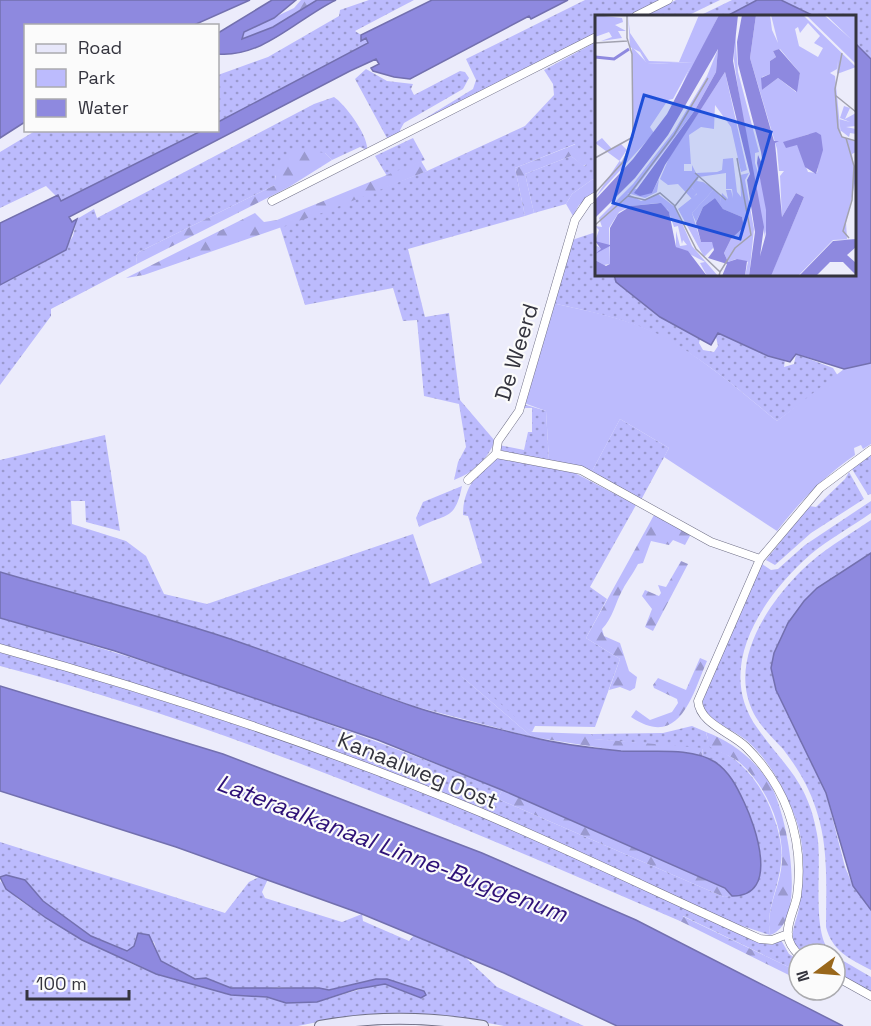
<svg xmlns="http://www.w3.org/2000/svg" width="871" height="1026" viewBox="0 0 871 1026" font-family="'Space Grotesk',sans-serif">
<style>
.grass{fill:url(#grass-dots)}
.forest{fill:url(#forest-firs)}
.park{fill:#bcbbfd}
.water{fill:#8e89df;stroke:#7370af;stroke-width:1.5}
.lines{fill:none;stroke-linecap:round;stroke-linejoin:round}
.street-casing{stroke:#707087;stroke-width:9}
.secondary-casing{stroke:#707087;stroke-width:12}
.street{stroke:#fff;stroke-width:8}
.secondary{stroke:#e7e7fa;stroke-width:10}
.labels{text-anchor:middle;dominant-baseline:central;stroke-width:4.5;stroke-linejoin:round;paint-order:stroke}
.street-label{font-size:22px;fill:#34343e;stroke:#fbfbfb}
.water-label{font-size:24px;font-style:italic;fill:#2e1177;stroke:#fbfbfb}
.inset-river{fill:none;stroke:#8e89df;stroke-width:3}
.inset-road{fill:none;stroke:#a2a2af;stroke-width:1.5}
.view{fill:#1d4ed8;fill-opacity:0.15;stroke:#1d4ed8;stroke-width:3}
.inset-edge{fill:none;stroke:#34343e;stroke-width:3}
</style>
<defs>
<pattern id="grass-dots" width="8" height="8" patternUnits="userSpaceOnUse" patternTransform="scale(1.5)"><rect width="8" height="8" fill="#bcbbfd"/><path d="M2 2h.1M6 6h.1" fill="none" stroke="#9a99ce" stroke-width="1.8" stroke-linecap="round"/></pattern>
<pattern id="forest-firs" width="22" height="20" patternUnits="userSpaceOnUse" patternTransform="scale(1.5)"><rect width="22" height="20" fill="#bcbbfd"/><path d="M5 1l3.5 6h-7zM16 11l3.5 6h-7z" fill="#9a99ce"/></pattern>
</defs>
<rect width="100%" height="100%" fill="#ececfb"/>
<path class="grass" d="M369,0H414L355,31L361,35V41L366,38L368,43L355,52L218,122V75L268,57L339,16L340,10Z
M585,0H663L631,16H596V34L406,130L473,89L476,80L466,59Z
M676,0H720L687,16H645Z
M732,0H757L727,16H699Z
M781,0H871V59L855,43L854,16H814Z
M596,42V183L593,179L572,194L566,204L534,213L525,174L571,156L584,166L586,165L575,144L515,168L525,216L408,249L425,317L449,313L460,400L495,441C487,460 473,473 454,480L458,462L466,447L459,404L424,396L417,320L403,321L393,288L305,305L280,227L427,171L525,126L554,95L553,84L544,70Z
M366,69L387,81L413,84L411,89L414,95L460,71L465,72L469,78L463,89L404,123L400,130L402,135L388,140L355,79Z
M334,97C346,105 369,137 367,150L360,147L332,160L325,153L275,176V185L139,252L136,256L137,264L51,309V316L0,385V285L63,252L73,236L77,219L94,209L97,218L314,104Z
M35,131H201L61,201L46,186L0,208V152Z
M413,138L425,160L387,176L375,156Z
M593,233L596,235V274L614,275V279L660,317L700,339L699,343L703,350L714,352L718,346L716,337L718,333L768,356L785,360L784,367L794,364L796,354L833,368L838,376L777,421C739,390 702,357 658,335C625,318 588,311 552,303L569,241Z
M523,404L546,411L549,461L499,450V445L524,450L528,432H532V408H522Z
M620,419L669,448L641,500L591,473Z
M105,435L120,531L86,522L85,501H71L72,524L126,541L146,556L164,594L207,604L413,534L430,584L482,563L468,516L463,515C463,489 476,475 493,457L573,472L636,505L590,587L607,599L586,638L620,659L595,727L535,726L532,732L460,675L532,737L413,706L216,634L0,572V460Z
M871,454V494L868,495L852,469Z
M849,472L864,499L811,533L775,565L766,560L809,506L816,507L845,479Z
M462,486C455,520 448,513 419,527L416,518L423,502Z
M871,501V513C851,527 829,539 811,554C763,596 713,668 758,729C786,768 808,782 817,834C823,864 810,935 832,954H803C800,951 795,947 794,944C790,931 797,920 799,908C804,878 806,846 795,817C783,787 770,761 746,740C730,727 703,721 702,698L762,564L771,570L778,569L805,545Z
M871,520V553C822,584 799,599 774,653L826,793L845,867L853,886L871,910V970C850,959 832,951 826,927C826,887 829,847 816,809C809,787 797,767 783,749C773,738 761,727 754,714C728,664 765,607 801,571C821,551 847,536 871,520Z
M0,618C170,667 337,724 502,790L498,799L724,897C803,883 735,799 713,760L702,757L703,749L593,739L591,734L663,733L692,726L706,732C710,755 726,749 740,764C756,779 767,797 774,818C779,831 783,849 781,863C779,888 765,910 770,935L736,924L357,761L0,646Z
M0,651C147,694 291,741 435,796C546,840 653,893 762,943L772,945L781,940L789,954L799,960V972L683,916L680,921C458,825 235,728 0,666Z
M0,842L225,913L249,882L261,876L268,879L262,892L265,898L342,922L362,914L363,921L409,941L414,935L465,957L497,987L584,1026H504L477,1021L397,1014L337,1018L298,1026H0V881L18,899L46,918L132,964L156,974L231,995L267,997L297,1003L317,1002L375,985L385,984L420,998L424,991L387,979H376L329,990L277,987L245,990L231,988L206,978L195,979L160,961L154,942L136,936L134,946L127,951L91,936L43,901L25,880L6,875L0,877Z
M835,956L871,977V993L835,972Z"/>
<path class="forest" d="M301,0H317L273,27L242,39L244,32L294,8Z
M576,144L587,164L583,166L571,156L525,174L534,213L525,216L515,168Z
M299,149L325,153L332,160L289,187L137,264L136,256L139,252L275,185C275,166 282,157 299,149Z
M421,161L427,171L322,213L144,275L126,278L255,213L264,222L277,220Z
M593,179L596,183V194L579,205L573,216L566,204L572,194Z
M654,515L691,534L685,545L673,540L669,545L651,541L643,563L638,564C633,574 627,581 623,589C615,603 613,618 602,629L604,636L620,643L629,671L637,677L635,688L630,691L620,687L609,690L620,659L586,638Z
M681,561L688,564L653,631L645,627L652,609L642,596L645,590L659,596L661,593L658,585L666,587Z
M700,658L707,661C692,695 680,750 631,717L636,710L650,720L672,712L678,703L677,699L654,688L653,685L658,678L686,690Z
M464,671L532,732L591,734L594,739L703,748L702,757L691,754L620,751L532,737L460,675Z
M706,732C732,742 753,758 769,782C786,808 810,923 770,935C765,909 780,888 782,862C784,827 766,785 739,762C730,755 720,753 710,747Z
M502,790L725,888L732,896L724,897L498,799Z
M682,916L799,972V980L680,921Z"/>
<path class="park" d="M552,303C588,311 625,318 658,334C702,357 739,390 777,421L844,369L871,363V444L863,449L861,445L854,448L855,455C825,476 800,501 777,531L664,457L669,448L620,419L591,473L549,461L546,411L524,403Z"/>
<path class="water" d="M0,0H250L194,25L26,26L25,122L0,138Z
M272,0H296L274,18L244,32L242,39L273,27L317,0H336C298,18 263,58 218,54V33Z
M432,0H568L531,19L529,16L410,79L394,77L373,71L371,68L379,64L376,59L350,71L69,217L72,222L77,219L66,250L0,285V223L58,195L61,201L201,131L218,130V122L368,43L366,38L361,41V35Z
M757,0H781L814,16H727Z
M855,43L871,59V363L844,369L796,354L790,362L768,356L718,333L711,345L660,317L616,282L614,275L854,274Z
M871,553V910L853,886L826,793L776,690L771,668L774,653L788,623L804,601L817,588Z
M0,572C71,593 144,611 215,634C281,655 345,683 412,706C450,719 491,727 531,737C559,744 591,748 621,751C649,753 690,746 715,762C729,771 737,787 744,802C755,825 781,897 732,896L725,888L502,790L378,740L115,651L0,618Z
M0,686L223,754L482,853L636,920L843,1026H617L504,973L362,914L176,847L0,791Z
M6,875L25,880L43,901L91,936L127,951L134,946L138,933L149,935L161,961L195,979L206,978L231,988H319L329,990L376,979H387L424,991L426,995L421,998L385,984L357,989L317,1002L286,1003L267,997L231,995L156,974L82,940L46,918L6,889L0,877Z"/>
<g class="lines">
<defs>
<path id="street" d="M636,16L668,0
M272,201L596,37
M496,454L581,470L711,542L760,559
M496,454L498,441L519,411L575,220L588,201L596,196
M468,480L496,454
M0,648C163,693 324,747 480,812C574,852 667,897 760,939L772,940L788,934
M799,955C794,950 789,944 788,936C786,924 795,908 797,896C801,867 798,838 788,811C779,786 764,765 746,747C731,732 700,724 698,701L760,559L820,488L871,450
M835,976L871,996"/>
<path id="secondary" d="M320,1026C374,1016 429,1017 483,1026"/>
</defs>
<use href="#street" class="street-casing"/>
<use href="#secondary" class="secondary-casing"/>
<use href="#street" class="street"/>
<use href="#secondary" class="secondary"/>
</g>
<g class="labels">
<g class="street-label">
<text transform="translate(516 352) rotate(-73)">De Weerd</text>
<text transform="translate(418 770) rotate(22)">Kanaalweg Oost</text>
</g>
<g class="water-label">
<text transform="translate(392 848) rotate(21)">Lateraalkanaal Linne-Buggenum</text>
</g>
</g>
<g transform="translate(595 15)">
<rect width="261" height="261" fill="#ececfb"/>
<path d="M0,0L27,3L28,7L20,10L31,16H23L27,23L6,26L17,22L14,17L0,22ZM161,0H175L177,15L183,28L176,0H208L261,52L242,59L243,46L242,54L235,58L240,61L246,121L261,127V137L257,139L261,164L251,207L252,224H261L238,225L203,261L176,260L209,182L201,178L187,202L185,161L189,156H184L182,134L155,43ZM213,8L225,21L219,28L228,33L223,42L204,31L200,14L203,12L205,18ZM185,34L205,58L201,77L183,63L167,75V62L175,59V46L181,42L178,36ZM214,119L227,128L222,158L213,157L202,129L193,132L190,127ZM211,0H229L257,25L231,0H261V49ZM140,17L143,57L164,137L160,138V148L170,178L172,208L170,222L150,121L139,45ZM37,32L53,49L98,47L78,84L73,85L55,112L59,118L0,183L37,127ZM123,34L121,57L100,95L40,174L57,178L64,164L62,177L50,183L32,178L46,186L63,179L80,192L97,231L123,261H112L105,248L110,247L81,232V216L85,231L92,230L88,225L87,229L83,211L79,212L73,195L63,188L36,191L24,197L14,213L15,249L9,250L0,245V230L6,233L2,238L9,230L0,226L4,215L0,211L7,212L4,203L38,169L79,116L112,61ZM130,57L152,155L146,157L136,112L120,90L119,114L106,112L94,120L96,149H89V156H97V150L101,158L122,157L127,155L128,144L138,143L142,177L146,182L145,160L154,158L150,165L159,214L154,261H150L153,247L141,244L133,247L129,238L136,224L149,212L147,202L128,194L120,183L108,192L101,207L97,198L119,174L126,182L125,189L127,178L133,184L131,175H136L138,183L137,174H131V158L104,162L102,166L108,167L97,173L102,178L97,184L83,169L73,170L65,164L74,143ZM249,91L255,93L250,104L261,98V111L251,112L261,114V119L255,118L254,122L245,115L244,104L255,107L245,103ZM7,123L17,134L26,129L33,136L26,147L0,128Z" fill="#bcbbfd" fill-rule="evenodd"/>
<path d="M33,0L35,18L54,46L84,47L104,0H124L81,85L97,47L52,49L45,37L35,32Z" fill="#bcbbfd"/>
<path d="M108,167L119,174L97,198L106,227L117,226L119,232L109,242L83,194L102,179L97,173L100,168Z" fill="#bcbbfd"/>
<path d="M124,0H143L138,46L169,212L165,241L171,219V195L162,148L163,140L168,151L166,137L143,49L142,27L147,0H161L155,43L179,126H184L180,128L187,202L201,178L209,182L176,261H154L160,217L152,165L155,159L130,57L70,150L57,178L45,181L39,178L100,95L121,57L123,34L73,120L40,163L0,203V185L38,144L72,99ZM184,34L205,58L202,77L183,63L167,75L166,63L175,59V46L181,42L178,36ZM221,117L226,120L228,135L221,159L210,152L202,130L191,133L188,127ZM120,183L128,194L147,202L149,212L136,224L129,238L133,247L142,244L152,246L150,261H127L132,249L113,243L119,235L117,227H106L101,208L108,192ZM66,188L74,197L81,232L93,236L112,261H0V245L11,251L15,249V231L0,239L6,234L0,226L15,230V213L23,199L36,191ZM261,224V232L252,240L261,248V260L248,247H235L221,261H204L238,226Z" fill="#8e89df"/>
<path class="inset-river" d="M0,42L19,44L34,34"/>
<path class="inset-road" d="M0,28L32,26M247,38L240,74L243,113L247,122L261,126M240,80L261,97M251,123L259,151L257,185L248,216L254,223M0,143L38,122M100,158L131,185M0,178L28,147L38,122L37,39L32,23V0M33,181L50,185L65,178L79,190L101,234L125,257L124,261M80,191L103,162M0,210L33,181L79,120L113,63M125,257L140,233L156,220L142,143"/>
<path class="view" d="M49,80L176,117L145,224L18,188Z"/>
<rect width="261" height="261" class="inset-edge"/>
</g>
<rect x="24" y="24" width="195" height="108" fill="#fbfbfb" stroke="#ababaf" stroke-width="1.5"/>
<rect x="36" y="44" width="30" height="9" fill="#e7e7fa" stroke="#ababaf" stroke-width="1.5"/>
<text x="78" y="54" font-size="18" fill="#34343e">Road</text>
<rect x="36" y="69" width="30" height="18" fill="#bcbbfd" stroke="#ababaf" stroke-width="1.5"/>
<text x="78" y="84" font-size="18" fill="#34343e">Park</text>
<rect x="36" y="99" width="30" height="18" fill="#8e89df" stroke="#ababaf" stroke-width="1.5"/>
<text x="78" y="114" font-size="18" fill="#34343e">Water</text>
<g transform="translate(817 972) rotate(254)"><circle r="28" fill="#fbfbfb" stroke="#ababaf" stroke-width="1.5"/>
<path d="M0-4.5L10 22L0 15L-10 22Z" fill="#99671b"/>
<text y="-9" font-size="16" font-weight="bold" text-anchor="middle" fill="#34343e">N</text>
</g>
<path d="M27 990v9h102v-9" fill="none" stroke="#34343e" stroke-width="3"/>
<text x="36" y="990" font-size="18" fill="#34343e" stroke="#fbfbfb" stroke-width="4.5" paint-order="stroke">100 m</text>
</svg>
